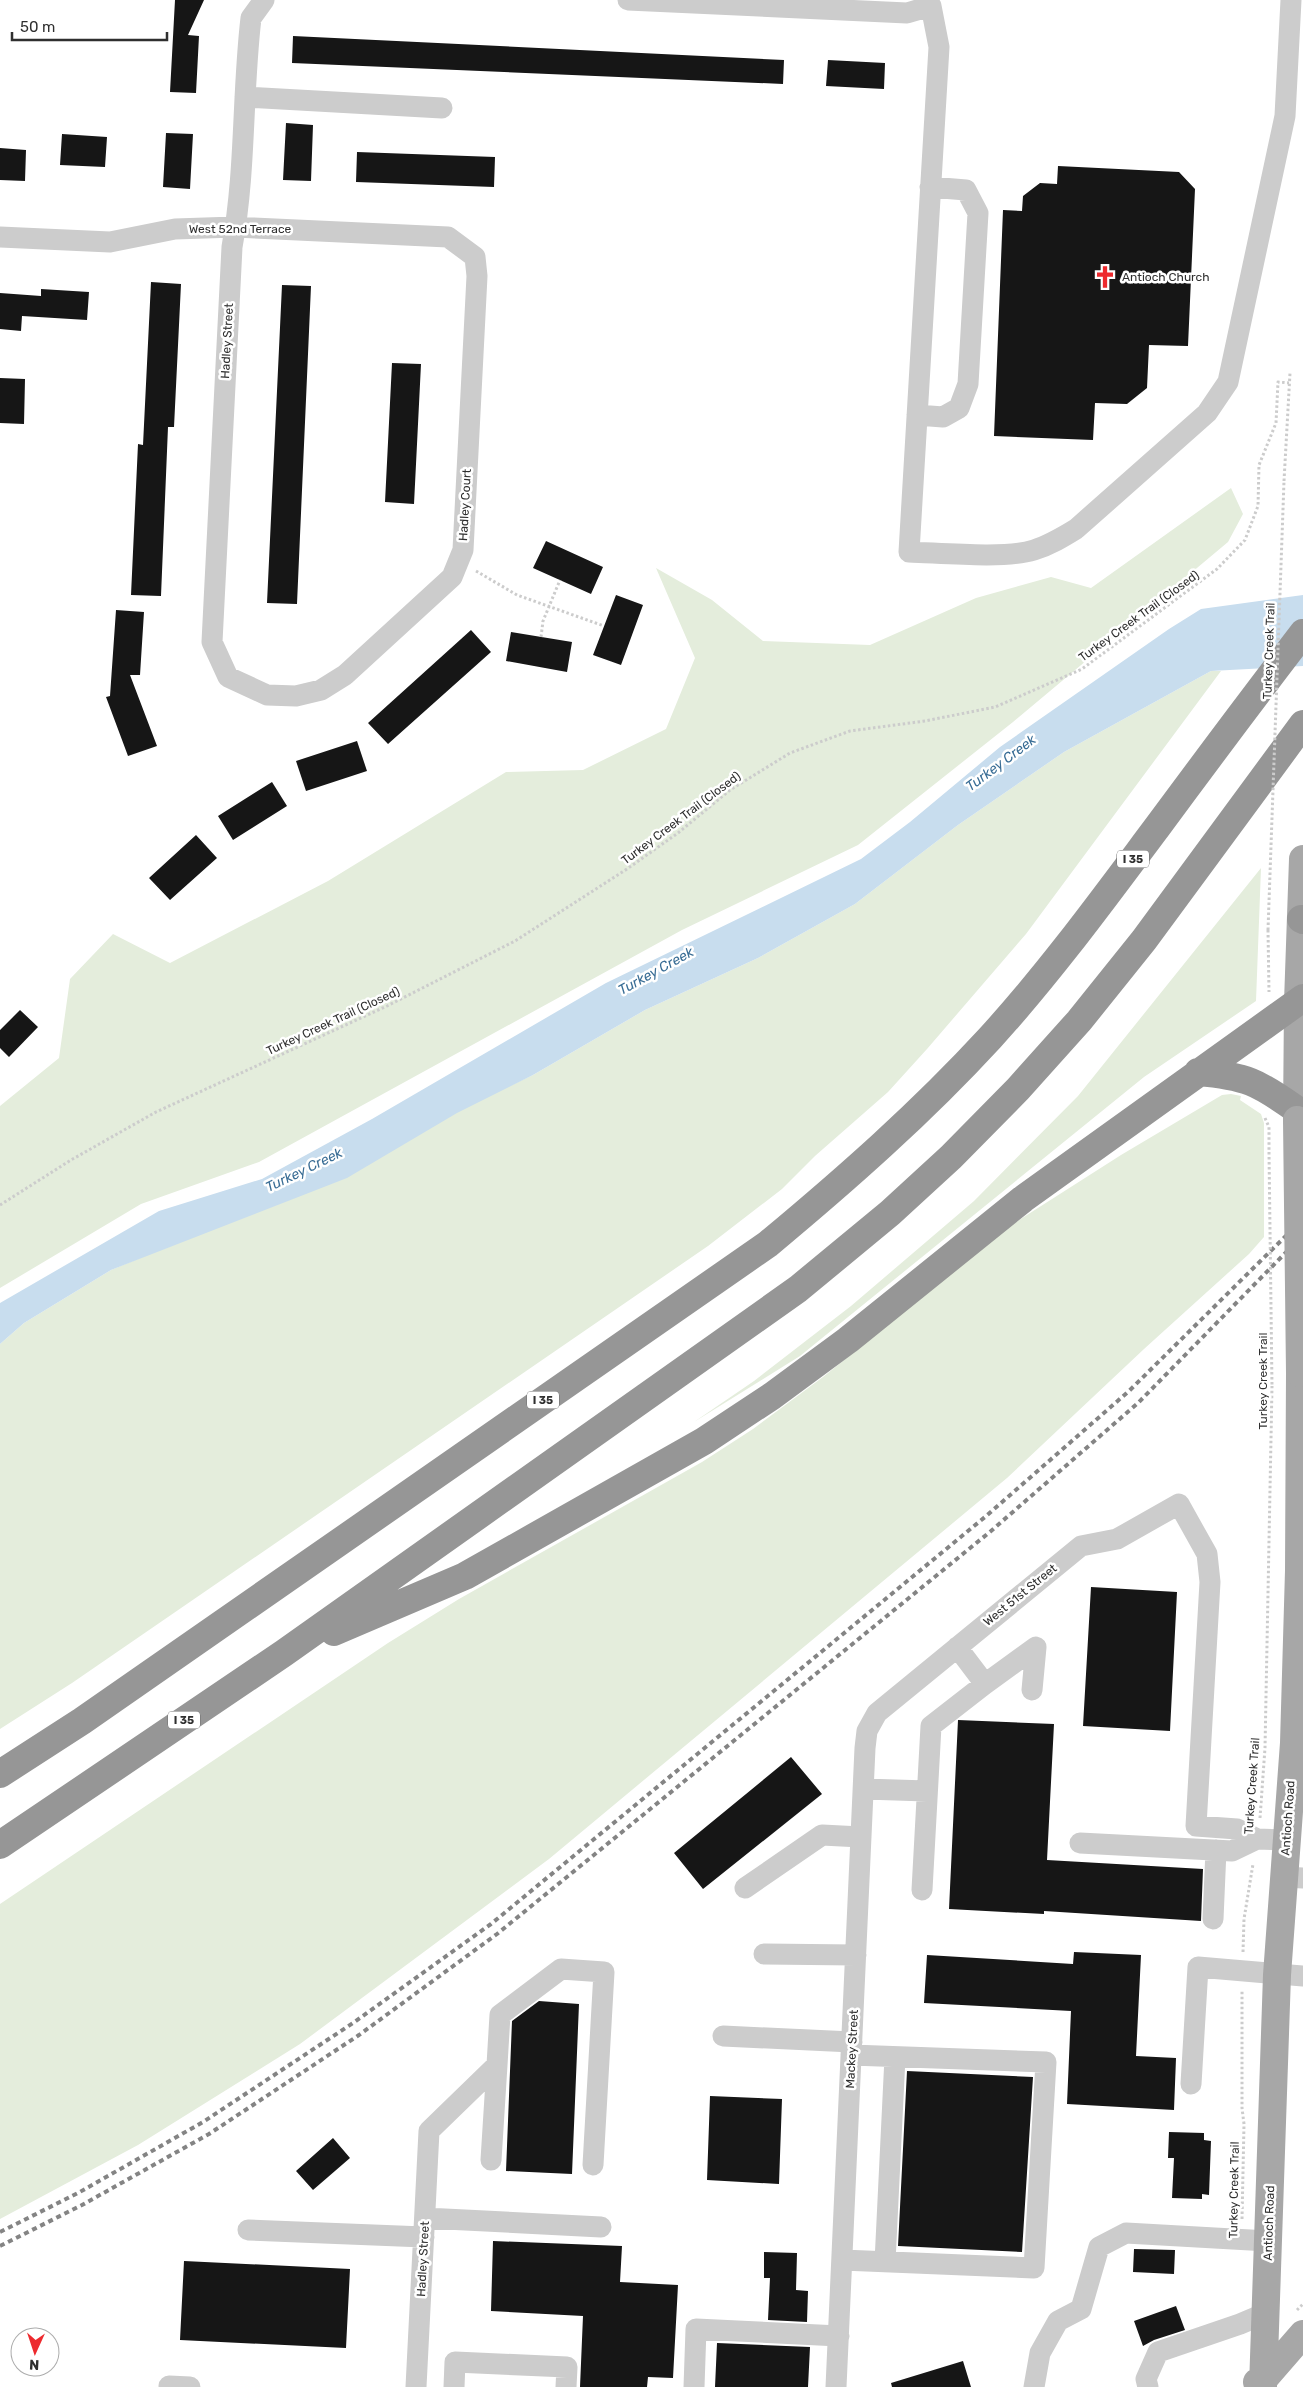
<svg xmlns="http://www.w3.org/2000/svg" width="1303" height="2387" viewBox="0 0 1303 2387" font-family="Rubik,sans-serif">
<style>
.green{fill:#e4eddc}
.water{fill:#c8ddee}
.building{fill:#161616}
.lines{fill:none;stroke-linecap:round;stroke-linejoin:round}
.path{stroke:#ccc;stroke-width:3;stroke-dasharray:2.5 2.5;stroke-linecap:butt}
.minor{stroke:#ccc;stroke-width:21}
.major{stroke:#a7a7a7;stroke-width:28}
.highway{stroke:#969696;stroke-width:28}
.rail{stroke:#848484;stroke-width:4;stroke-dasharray:5 4;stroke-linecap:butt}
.path-bridge{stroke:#ccc;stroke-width:3;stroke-dasharray:2.5 2.5;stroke-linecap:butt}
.major-bridge{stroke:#a7a7a7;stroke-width:28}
.labels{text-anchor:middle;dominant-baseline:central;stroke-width:5;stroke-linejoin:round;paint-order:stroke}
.shield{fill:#fff;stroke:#6d6d6d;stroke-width:1}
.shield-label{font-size:11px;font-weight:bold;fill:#2f2f2f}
.street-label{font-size:12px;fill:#2f2f2f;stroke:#fff}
.poi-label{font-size:12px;fill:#2f2f2f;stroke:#fff;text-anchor:start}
.water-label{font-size:14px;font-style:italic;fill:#396d95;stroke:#fff}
</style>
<rect width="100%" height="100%" fill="#fff"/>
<path class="green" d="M1231,488L1243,514L1228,542L1013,722L858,845L682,930L259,1162L141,1204L0,1288V1106L59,1058L70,979L113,934L170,963L328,881L506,772L583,770L666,729L695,658L656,568L712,600L763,641L870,645L976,598L1051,577L1091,588Z
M1211,671H1221L1026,934L927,1049L888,1092L815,1156L782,1189L708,1246L72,1683L0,1729V1344L24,1323L111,1270L179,1242L533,1075L645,1010L758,958L855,904L958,825L1064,752Z
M1261,868L1256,1001L1144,1077L800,1356L694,1422L754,1381L851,1306L974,1201L1078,1096Z
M1231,1094L1241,1096L1240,1100L1261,1114L1264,1123V1237L1249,1254L1144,1349L1007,1478L549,1859L300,2044L138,2145L0,2219V1904L388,1643L459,1599L702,1462L753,1429L823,1377L1013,1224L1121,1155L1222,1095Z"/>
<path class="water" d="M1303,595V666L1211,671L1064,752L958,825L855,904L758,958L645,1010L533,1075L457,1113L347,1178L111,1270L24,1323L0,1344V1303L159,1211L262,1179L372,1119L606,983L861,859L910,822L1000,747L1169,629L1201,609Z"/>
<path class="building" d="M175,0H204L188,35L199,36L196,93L170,92Z
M293,36L784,60L783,84L292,63Z
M828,60L885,63L884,89L826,86Z
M286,123L313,125L311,181L283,180Z
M166,133L193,134L190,189L163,187Z
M62,134L107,137L105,167L60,165Z
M0,148L26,150L25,181L0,180Z
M357,152L495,157L494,187L356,182Z
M1058,166L1179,172L1195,189L1188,346L1149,345L1147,388L1127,404L1095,403L1093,440L994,436L1003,210L1022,211L1023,196L1040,183L1057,184Z
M151,282L181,284L174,427H168L161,596L131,595L138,444L143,445Z
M282,285L311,286L297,604L267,603Z
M41,289L89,292L87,320L22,316L21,331L0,329V293L41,296Z
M392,363L421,364L414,504L385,502Z
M0,378L25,379L24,424L0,423Z
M546,541L603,567L591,594L533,568Z
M616,595L643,605L621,665L593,655Z
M116,610L144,612L140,675H130L157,746L128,756L106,697L110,696Z
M471,630L491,652L388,744L368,723Z
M511,632L572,642L567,672L506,661Z
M357,741L367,771L306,791L296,761Z
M272,782L287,806L233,840L218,816Z
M196,835L217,858L170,900L149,878Z
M20,1010L38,1027L9,1057L0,1048V1030Z
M1091,1587L1177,1592L1170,1731L1083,1726Z
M958,1720L1054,1724L1047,1860L1203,1869L1201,1921L1044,1911V1914L949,1909Z
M791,1757L822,1794L703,1889L674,1853Z
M1074,1952L1141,1955L1136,2056L1176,2058L1174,2110L1067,2104L1071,2011L924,2003L927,1955L1073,1964Z
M539,2001L579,2004L572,2174L506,2171L512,2021Z
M907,2071L1033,2077L1022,2252L898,2246Z
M710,2096L782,2099L779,2184L707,2180Z
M1169,2132L1204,2133V2140L1211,2141L1209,2195L1202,2194V2199L1172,2198L1174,2158H1168Z
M333,2138L350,2158L313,2190L296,2171Z
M493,2241L622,2246L620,2282L678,2285L673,2378L648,2377L647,2387H580L583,2316L491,2311Z
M1134,2249L1175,2250L1174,2274L1133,2272Z
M764,2252L797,2253L796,2290L808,2291L807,2322L768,2320L770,2278H764Z
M184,2261L350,2269L346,2348L180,2340Z
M1176,2306L1185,2330L1154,2340L1143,2346L1134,2321Z
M717,2343L810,2347L808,2387H715Z
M963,2361L971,2387H892L891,2383Z"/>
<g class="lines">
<path class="path" d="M1284,481L1290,373
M476,571L517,595L604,626
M541,637L543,621L560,580
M1268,930L1269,992
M1265,1118L1269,1127V1152
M0,1205L71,1160L156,1112L387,1006L515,941L627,869L678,833L730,790L790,753L850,731L925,721L995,707L1082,669L1217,569L1245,540L1258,506L1259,465L1276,423L1278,382L1289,383
M1260,1818L1265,1748L1272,1386
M1243,1952L1244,1919L1253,1864
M1242,2219L1244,2124L1242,2108V1990
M1297,2310L1303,2304"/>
<path class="minor" d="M628,0L907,13L931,6
M931,6L939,47L909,552C942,553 1005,559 1034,550C1050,545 1063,537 1076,529L1207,413L1228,382L1285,116L1291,0
M245,97L442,108
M0,237L110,242L175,229L235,227L448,237L475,257L477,276L463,550L452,577L345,675L321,690L296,696L267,695L228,677L212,642L232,247C246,171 242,94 251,18L264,0
M917,415L943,417L959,408L968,384L978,213L966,190L930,187
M957,1647L985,1684L1036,1647L1032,1690
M864,1789L927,1791
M1080,1843L1232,1851L1257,1839
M1284,1877L1303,1878
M745,1888L822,1835L861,1837
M922,1890L931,1726L985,1684
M1213,1919L1216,1850
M764,1954L856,1955
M723,2036L852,2042
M497,2065L500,2015L561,1969L604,1972L593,2165
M1191,2084L1198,1967L1303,1976
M425,2218L601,2227
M248,2230L424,2237
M842,2260L1034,2268L1046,2062L851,2055
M885,2262L895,2057
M169,2386L190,2387
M416,2387L429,2131L497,2065L491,2160
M454,2387L455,2362L567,2367L566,2387
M694,2387L696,2329L839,2336
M836,2387L865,1748L867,1731L877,1713L1081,1546L1117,1539L1179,1504L1207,1554L1210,1582L1196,1826L1237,1829L1257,1839L1287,1840
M1034,2387L1040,2353L1058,2321L1081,2309L1099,2247L1126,2233L1268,2241
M1148,2387L1146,2379L1158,2352L1240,2324L1266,2313"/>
<path class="major" d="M1297,1120L1298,1002L1303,859
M1257,2382L1263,2380L1303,2334
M1263,2387L1277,1975L1294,1743L1299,1571L1300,1373"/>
<path class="highway" d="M1301,919L1303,920
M1198,1072C1246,1076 1258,1082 1297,1110
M334,1632L465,1576L704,1441L772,1396L848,1340L1023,1199L1303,998
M0,1774L82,1721L768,1244C846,1179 921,1113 990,1038C1051,971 1104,898 1158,826C1206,761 1254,697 1303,633
M0,1845L284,1653L798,1289L890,1213L951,1157L1018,1089L1079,1021L1144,940L1303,724"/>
<path class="rail" d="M0,2232L78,2193L203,2122L353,2023L491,1924L985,1517L1129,1391L1303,1219
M0,2246L82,2205L209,2134L359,2035L497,1934L991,1531L1138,1403L1303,1235"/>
<path class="path-bridge" d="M1268,930L1284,481
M1269,1152L1272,1386"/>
<path class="major-bridge" d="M1297,1120L1300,1373"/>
</g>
<defs>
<symbol id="church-bare" viewBox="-9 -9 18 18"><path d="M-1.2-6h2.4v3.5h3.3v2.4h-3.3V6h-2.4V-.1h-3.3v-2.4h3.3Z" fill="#ed2a2e" stroke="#fff" stroke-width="2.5" paint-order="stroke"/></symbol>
</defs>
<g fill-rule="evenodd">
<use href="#church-bare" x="1089" y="261" width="32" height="32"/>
</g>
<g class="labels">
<g class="shield">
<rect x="1117" y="850.5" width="32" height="17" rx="4"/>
<rect x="527" y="1391.5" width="32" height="17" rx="4"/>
<rect x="168" y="1711.5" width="32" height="17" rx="4"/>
</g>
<g class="shield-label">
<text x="1133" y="859">I 35</text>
<text x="543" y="1400">I 35</text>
<text x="184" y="1720">I 35</text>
</g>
<g class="street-label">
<text x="240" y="229">West 52nd Terrace</text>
<text transform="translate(227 341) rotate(-87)">Hadley Street</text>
<text transform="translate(465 505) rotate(-87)">Hadley Court</text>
<text transform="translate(1139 616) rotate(-36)">Turkey Creek Trail (Closed)</text>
<text transform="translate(1269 651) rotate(-88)">Turkey Creek Trail</text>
<text transform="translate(681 818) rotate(-37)">Turkey Creek Trail (Closed)</text>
<text transform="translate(333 1021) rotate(-25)">Turkey Creek Trail (Closed)</text>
<text transform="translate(1263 1381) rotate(-90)">Turkey Creek Trail</text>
<text transform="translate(1020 1595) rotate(-39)">West 51st Street</text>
<text transform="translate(1252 1786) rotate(-86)">Turkey Creek Trail</text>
<text transform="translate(1288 1818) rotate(-86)">Antioch Road</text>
<text transform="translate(852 2049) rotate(-87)">Mackey Street</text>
<text transform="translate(1234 2190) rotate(-89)">Turkey Creek Trail</text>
<text transform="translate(1269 2223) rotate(-88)">Antioch Road</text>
<text transform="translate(423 2259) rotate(-87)">Hadley Street</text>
</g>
<g class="poi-label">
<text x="1122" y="277">Antioch Church</text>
</g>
<g class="water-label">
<text transform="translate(1001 763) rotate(-37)">Turkey Creek</text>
<text transform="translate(656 971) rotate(-29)">Turkey Creek</text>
<text transform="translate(304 1170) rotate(-26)">Turkey Creek</text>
</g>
</g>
<g transform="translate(35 2352) rotate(183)"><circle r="24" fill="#ffffff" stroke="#acacac"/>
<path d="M0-4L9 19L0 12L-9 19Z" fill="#ed2a2e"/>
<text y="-8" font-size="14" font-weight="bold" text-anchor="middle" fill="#2f2f2f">N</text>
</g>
<path d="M12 32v8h155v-8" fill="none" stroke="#2f2f2f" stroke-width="2.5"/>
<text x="20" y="32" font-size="15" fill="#2f2f2f" stroke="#ffffff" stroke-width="4" paint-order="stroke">50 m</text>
</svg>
